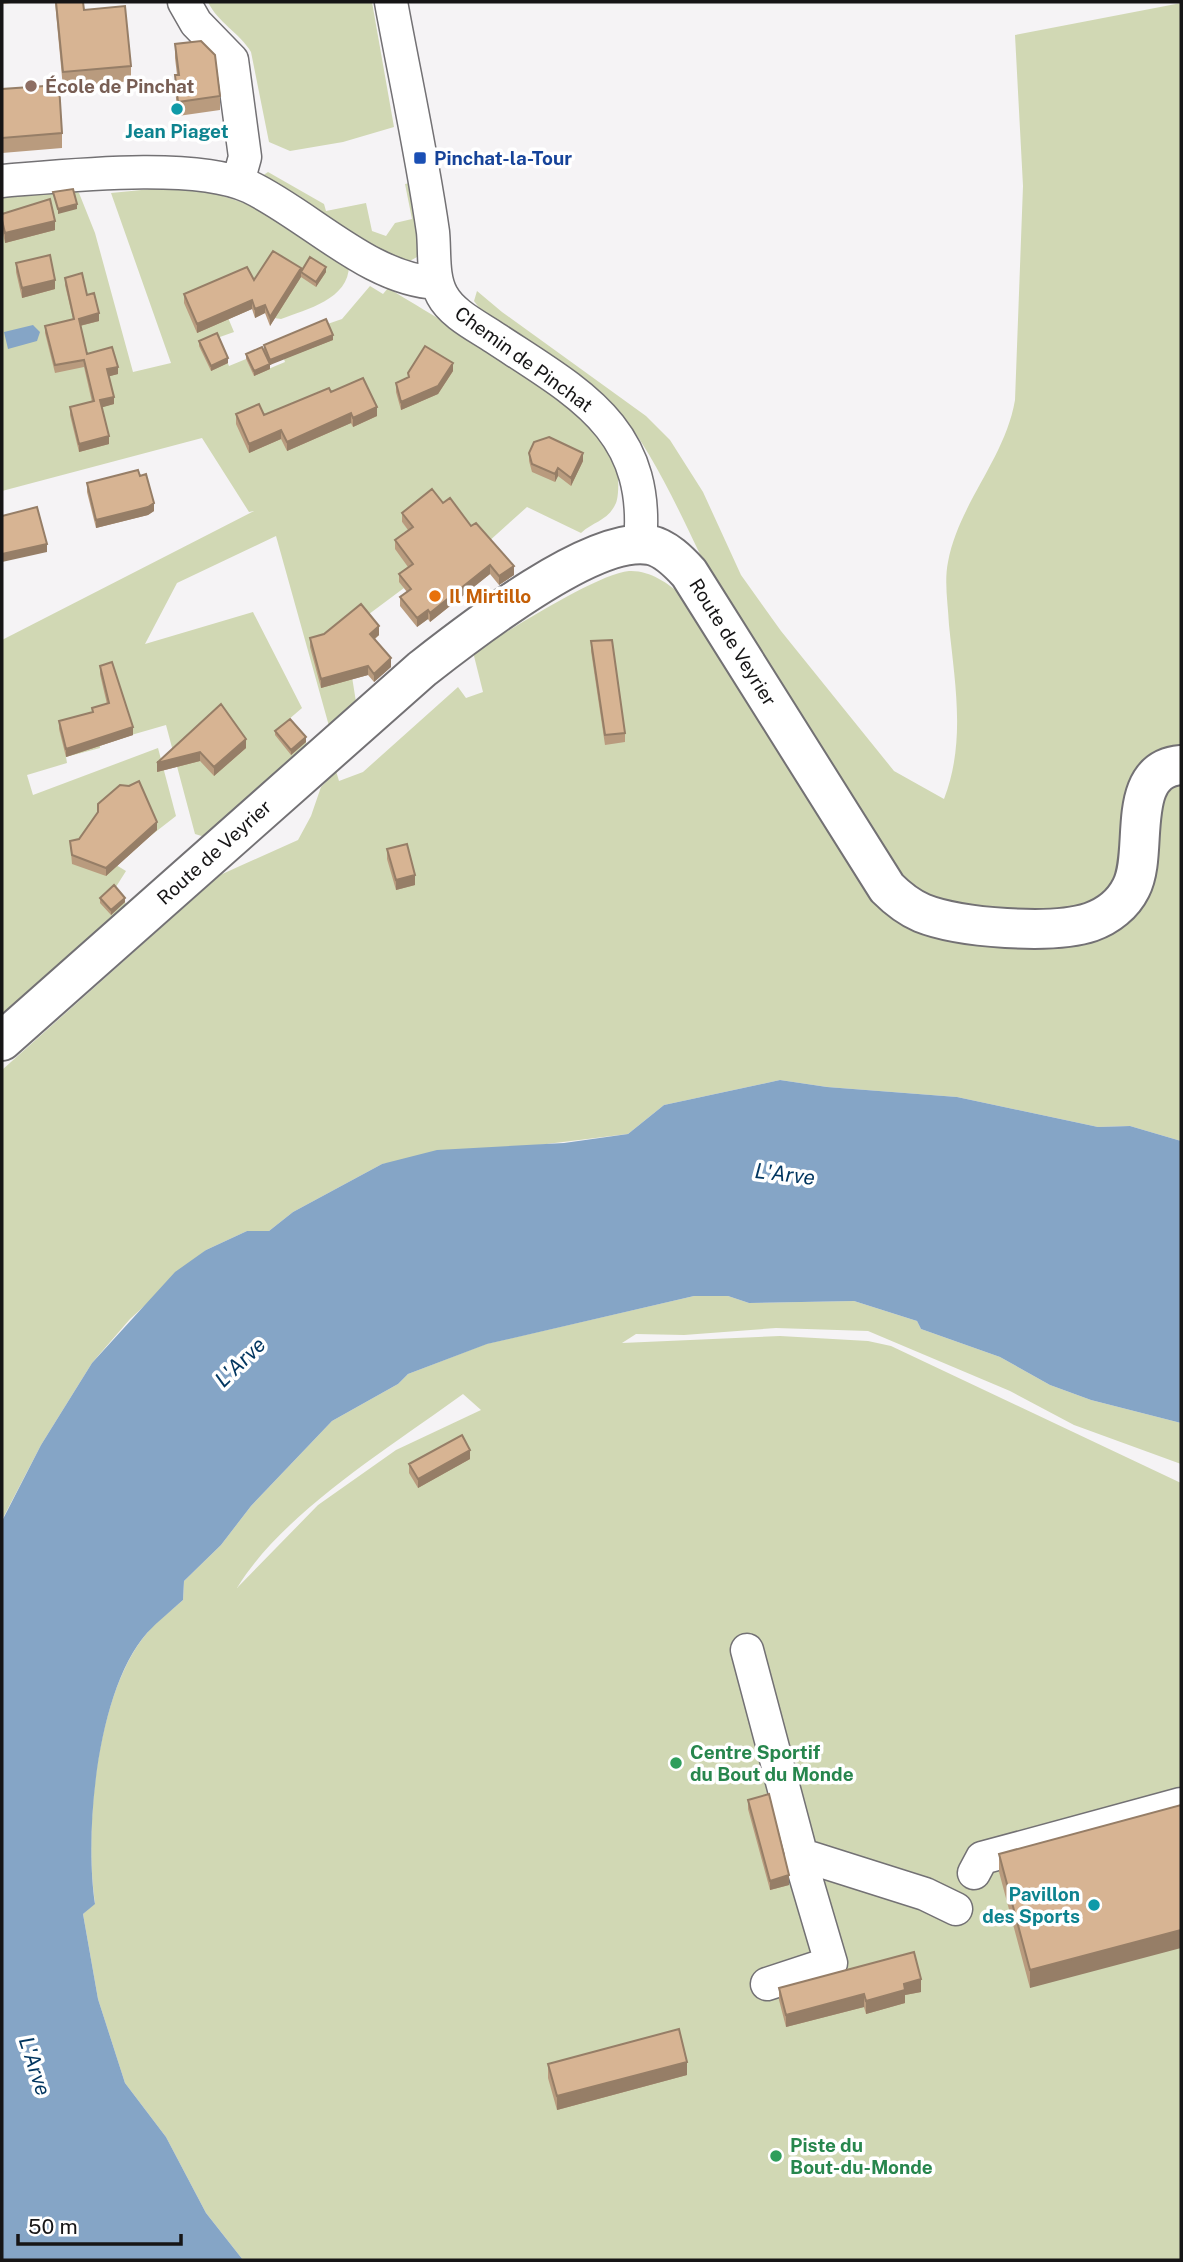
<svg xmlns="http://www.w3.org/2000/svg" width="1183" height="2262" viewBox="0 0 1183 2262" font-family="'Public Sans',sans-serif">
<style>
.green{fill:#d1d8b4;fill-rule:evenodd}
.water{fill:#85a5c6}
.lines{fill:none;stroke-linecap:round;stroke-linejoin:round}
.minor-casing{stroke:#737174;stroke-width:35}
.major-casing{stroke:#737174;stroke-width:42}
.minor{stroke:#fff;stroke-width:32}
.major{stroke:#fff;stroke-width:38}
.wall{fill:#b99b7e}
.shaded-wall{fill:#967e67}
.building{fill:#d7b493;stroke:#967e67;stroke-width:2}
.education-dot{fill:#8d6e63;stroke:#fff;stroke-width:2.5}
.culture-dot{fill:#0f9aa8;stroke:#fff;stroke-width:2.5}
.transit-dot{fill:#1a4fb4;stroke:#fff;stroke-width:2.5}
.food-dot{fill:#e8710a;stroke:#fff;stroke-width:2.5}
.leisure-dot{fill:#2e9e5b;stroke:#fff;stroke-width:2.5}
.labels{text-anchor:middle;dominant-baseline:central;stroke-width:7;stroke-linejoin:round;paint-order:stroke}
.education-label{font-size:19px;font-weight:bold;fill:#785e54;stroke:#fff;text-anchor:start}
.culture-label{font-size:19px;font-weight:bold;fill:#0d838f;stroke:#fff}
.transit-label{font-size:19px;font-weight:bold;fill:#164399;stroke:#fff;text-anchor:start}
.street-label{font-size:19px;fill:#161516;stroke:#fff}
.food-label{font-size:19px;font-weight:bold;fill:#c56008;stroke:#fff;text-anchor:start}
.leisure-label{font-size:19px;font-weight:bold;fill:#27864d;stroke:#fff;text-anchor:start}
.water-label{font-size:21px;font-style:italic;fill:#00355f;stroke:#fff}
</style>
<rect width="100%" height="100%" fill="#f5f3f5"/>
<path class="green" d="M208,2H372L394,127L343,142L290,151L269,142L251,52C239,32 218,23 208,2Z
M1181,3V1141L1130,1126L1098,1127L957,1097L827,1087L780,1080L664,1105L628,1134L382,1164L293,1212L269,1231H247L206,1250L130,1319L92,1363L41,1445L2,1520V1070L220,875L298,840L311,816L321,787L336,771L339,781L363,772L458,687L466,698L483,692L473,652C506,633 596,574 629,571C650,570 667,583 682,595L717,589C688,532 657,455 615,406C584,371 519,336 480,309L474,301L477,291L502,312L646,416L670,440L703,492L741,575L781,631L894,771L944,799C966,742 955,684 949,625C948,604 944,582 948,562C959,503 1005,459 1015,400L1023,186L1015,35Z
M268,172L324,204L326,211L366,203L372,231L386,236L395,223L412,219L405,184L415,182L423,223L419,256L404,264L391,260L262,176Z
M172,187L210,192L257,207L349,264C350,299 307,309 281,319L274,318L263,294L216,289L234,332L217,338L229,366L246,359L254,375L285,362L284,359L310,330L342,319L370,286L383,294L388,288C434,317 600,409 615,455C618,466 620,493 616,503C608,521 594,521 581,533L527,507L487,543L402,522L413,535V572L400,582L404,588L365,617L379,635L349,658L356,702L329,726L276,536L177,583L145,644L253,612L302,708L288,720L308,745L205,837L195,834L166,725L100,744V748L66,757L67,763L27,775L33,795L158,748L176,816L149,837L106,859L126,871L114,890L129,907L2,1018V640L254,511L249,512L202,438L2,491V193L70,189L79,193L95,233L133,372L171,363L111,193Z
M694,1296H728L749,1303L854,1301L917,1321L921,1329L1000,1357L1050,1385L1091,1400L1181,1423V1464L1074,1425L1010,1391L868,1331L776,1328L684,1335L636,1334L622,1343L780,1336L868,1341L891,1346L1181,1483V2260H243L206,2213L166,2137L125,2083L98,1999L83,1914L95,1903C84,1829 96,1693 147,1633C157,1621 171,1611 183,1600L184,1581L221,1545L251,1506L332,1421L398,1384L408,1374L486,1344ZM463,1394L481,1410L396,1450L318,1505L237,1588C282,1513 392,1446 463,1394Z"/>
<path class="water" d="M33,325L40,332L37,341L8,349L4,332Z
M780,1080L827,1087L957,1097L1098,1127L1130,1126L1181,1141V1423L1091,1400L1050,1385L1000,1357L921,1329L917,1321L854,1301L749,1303L728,1296H694L487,1344L408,1374L398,1384L332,1421L251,1506L221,1545L184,1581L183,1600C171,1611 158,1621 147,1633C97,1689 84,1832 95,1904L83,1914L98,1999L125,2083L166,2137L206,2213L243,2260H2V1521L41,1445L92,1363L175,1272L206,1250L247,1231H269L293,1212L382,1164L437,1150L564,1143L628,1134L664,1105Z"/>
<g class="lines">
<defs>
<path id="minor" d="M184,2L196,23L232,60L245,157L238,182
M391,2C405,78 422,155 433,232C435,252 432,277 442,295C452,314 477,326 495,338C580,394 651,429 640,544
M2,181C64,176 195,161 250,187C310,216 370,280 437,283
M747,1650L802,1857
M974,1873L982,1858L1181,1804
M767,1984L831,1963L800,1858L805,1856L925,1894L956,1909"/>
<path id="major" d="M2,1041L422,669C468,633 592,535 650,545C665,548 679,562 689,573L887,888C898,899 908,907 922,913C959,928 1053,935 1091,922C1108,916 1123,904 1131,888C1150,852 1123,770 1181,765"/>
</defs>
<use href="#minor" class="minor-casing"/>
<use href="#major" class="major-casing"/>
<use href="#minor" class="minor"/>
<use href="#major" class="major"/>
</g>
<path class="wall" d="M2,2H20L2,4Z
M55,2H83L84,10L131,66V81L63,88Z
M175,44L220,96V110L178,116L175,89V75H177L175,58Z
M2,89L62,133V148L2,153Z
M2,214L55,230L5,243L2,229Z
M16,263L55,289L22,298L16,272Z
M301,272H326L316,287L301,277L270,326L265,313L255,318L252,309L197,333L184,303V294Z
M65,278L87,295L99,321L80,326L87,354L118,374L109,376L114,404L102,407L109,444L79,452L70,415V407L92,402L84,367L55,373L45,333V326L73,319L65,285Z
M333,340L270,364V369L254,376L246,359V354L264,350V345Z
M199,341L228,363L211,371L199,346Z
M453,371L438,394L401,410L396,392V383L408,377V373Z
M331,392L377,416L353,427L351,423L287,451L281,439L249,453L236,424V414L264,415Z
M529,453L583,461L571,486L558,476L555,482L532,472L529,461Z
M140,476L154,511L148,515L96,528L87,492V483Z
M443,503L471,526L514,575L499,585L490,574L430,622L428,619L417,627L400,606V597L407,592L399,582V574L408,567L395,549V540L408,530L402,522V513Z
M379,635L375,639L391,667L374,682L368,675L321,688L310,647V638Z
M591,641L625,733V742L605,745L591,651Z
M100,666L133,735L66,757L59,729V721L92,712V708L107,704L100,674Z
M221,704L246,748L214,776L200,761L157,772Z
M275,731L306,742L291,755L275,735Z
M157,830L106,876L72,864L70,841Z
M387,849L415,885L396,890L387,859Z
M100,898L125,902L111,915L100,903Z
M470,1459L418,1488L409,1473V1464Z
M748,1800L789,1885L770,1890L748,1809Z
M1181,1805L1030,1988L999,1872V1854Z
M779,1988L921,1992L905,1995V2003L866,2014L864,2007L786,2027L779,2000Z
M548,2064L687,2075L557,2110L548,2078Z"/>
<path class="shaded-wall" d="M77,204V209L58,214V209Z
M55,221V230L5,243V233Z
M326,267V272L316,287V282Z
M301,268V277L270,326V317Z
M55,280V289L22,298V288Z
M252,300V309L197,333V324Z
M265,305V313L255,318V309Z
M99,313V321L79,326V319Z
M333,335V340L270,365V360Z
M228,358V363L211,371V366Z
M453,363V371L438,394L401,410V402Z
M270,364V369L254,376V371Z
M118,367V374L107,377V369Z
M114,397V404L100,408V400Z
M377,407V416L353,427V418Z
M351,413V423L287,451V442Z
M281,430V439L249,453V444Z
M109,436V444L79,452V444Z
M583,453V461L571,486V478Z
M558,468V476L555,482V474Z
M154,503V511L148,515L96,528V520Z
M47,544V552L2,562V554Z
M490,565V574L430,622V613Z
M514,566V575L499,585V576Z
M428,610V619L417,627V618Z
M379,626V635L370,642V634Z
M391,658V667L374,682V674Z
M368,666V675L321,688V679Z
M133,727V735L66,757V749Z
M306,737V742L291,755V750Z
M246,739V748L214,776V767Z
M200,752V761L157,772V763Z
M157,822V830L106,876V868Z
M415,875V885L396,890V880Z
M125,898V902L111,915V910Z
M470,1450V1459L418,1488V1479Z
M789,1875V1885L770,1890V1881Z
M1181,1930V1948L1030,1988V1970Z
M921,1979V1992L905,1995V2003L866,2014V2001L904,1984Z
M864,1994V2007L786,2027V2015Z
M687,2062V2075L557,2110V2096Z"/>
<path class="building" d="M56,2H83L84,10L125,6L131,66L63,72Z
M201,41L215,55L220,96L178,102L175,75H179L175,44Z
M59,85L62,133L2,138V89Z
M73,189L77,204L58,209L53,192Z
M50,199L55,221L5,233L2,220V214Z
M273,251L301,268L270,317L265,305L255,309L252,300L197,324L184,294L247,267L254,280Z
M50,255L55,280L22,288L16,263Z
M310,257L326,267L316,282L301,272Z
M82,273L87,295L94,293L99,313L79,319L87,354L112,347L118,367L107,369L114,397L100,400L109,436L79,444L70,407L94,401L84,360L55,365L45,326L74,319L65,278Z
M326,319L333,335L270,360L264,345Z
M217,333L228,358L211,366L199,341Z
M425,346L453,363L438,386L401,402L396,383L409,377L408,373Z
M262,347L270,364L254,371L246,354Z
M363,378L377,407L353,418L351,413L287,442L281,430L249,444L236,414L259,404L264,415L329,388L331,392Z
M549,437L583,453L571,478L558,468L555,474L532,464L529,453L534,442Z
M138,470L140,476L146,474L154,503L148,507L96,520L87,483Z
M432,489L443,503L450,498L471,526L476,523L514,566L499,576L490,565L430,613L428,610L417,618L400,597L411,589L399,574L413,564L395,540L413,527L402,513Z
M37,507L47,544L2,554V516Z
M361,604L379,626L370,634L391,658L374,674L368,666L321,679L310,638L324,634Z
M612,640L625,733L605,735L591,641Z
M112,662L133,727L66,749L59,721L93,712L92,708L109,703L100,666Z
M221,704L246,739L214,767L200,752L157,763Z
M290,719L306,737L291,750L275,731Z
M139,781L157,822L106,868L72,855L70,841L79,839L98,812V804L120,785L129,786Z
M407,844L415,875L396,880L387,849Z
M114,885L125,898L111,910L100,898Z
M462,1435L470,1450L418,1479L409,1464Z
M769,1794L789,1875L770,1881L748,1800Z
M1181,1805V1930L1030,1970L999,1854Z
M914,1952L921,1979L904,1984L905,1990L866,2001L864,1994L786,2015L779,1988Z
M679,2029L687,2062L557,2096L548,2064Z"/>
<circle class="education-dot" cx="31" cy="86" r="7"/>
<g class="culture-dot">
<circle cx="177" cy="109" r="7"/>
<circle cx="1094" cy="1905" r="7"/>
</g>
<rect class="transit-dot" x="413" y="151" width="14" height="14" rx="3.5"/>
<circle class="food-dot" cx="435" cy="596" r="7"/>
<g class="leisure-dot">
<circle cx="676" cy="1763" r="7"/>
<circle cx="776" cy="2156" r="7"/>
</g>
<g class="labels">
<g class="education-label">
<text x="45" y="86">École de Pinchat</text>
</g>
<g class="culture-label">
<text x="177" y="131">Jean Piaget</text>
<text x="1080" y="1894" text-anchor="end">Pavillon<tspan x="1080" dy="22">des Sports</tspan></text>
</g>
<g class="transit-label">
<text x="434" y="158">Pinchat-la-Tour</text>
</g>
<g class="street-label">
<text transform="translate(524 359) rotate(36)">Chemin de Pinchat</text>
<text transform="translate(733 642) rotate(58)">Route de Veyrier</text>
<text transform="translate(214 852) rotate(-42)">Route de Veyrier</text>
</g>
<g class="food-label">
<text x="449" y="596">Il Mirtillo</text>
</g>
<g class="leisure-label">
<text x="690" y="1752">Centre Sportif<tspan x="690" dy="22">du Bout du Monde</tspan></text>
<text x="790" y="2145">Piste du<tspan x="790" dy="22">Bout-du-Monde</tspan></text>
</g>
<g class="water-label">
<text transform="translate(785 1174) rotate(7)">L'Arve</text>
<text transform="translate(240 1362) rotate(-44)">L'Arve</text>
<text transform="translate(35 2066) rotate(72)">L'Arve</text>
</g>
</g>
<rect width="1183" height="2262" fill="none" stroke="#161516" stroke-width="7"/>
<path d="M18 2234v10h163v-10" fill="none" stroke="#161516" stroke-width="3.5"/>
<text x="28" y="2234" font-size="21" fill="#161516" stroke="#ffffff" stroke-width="5" paint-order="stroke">50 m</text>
</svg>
